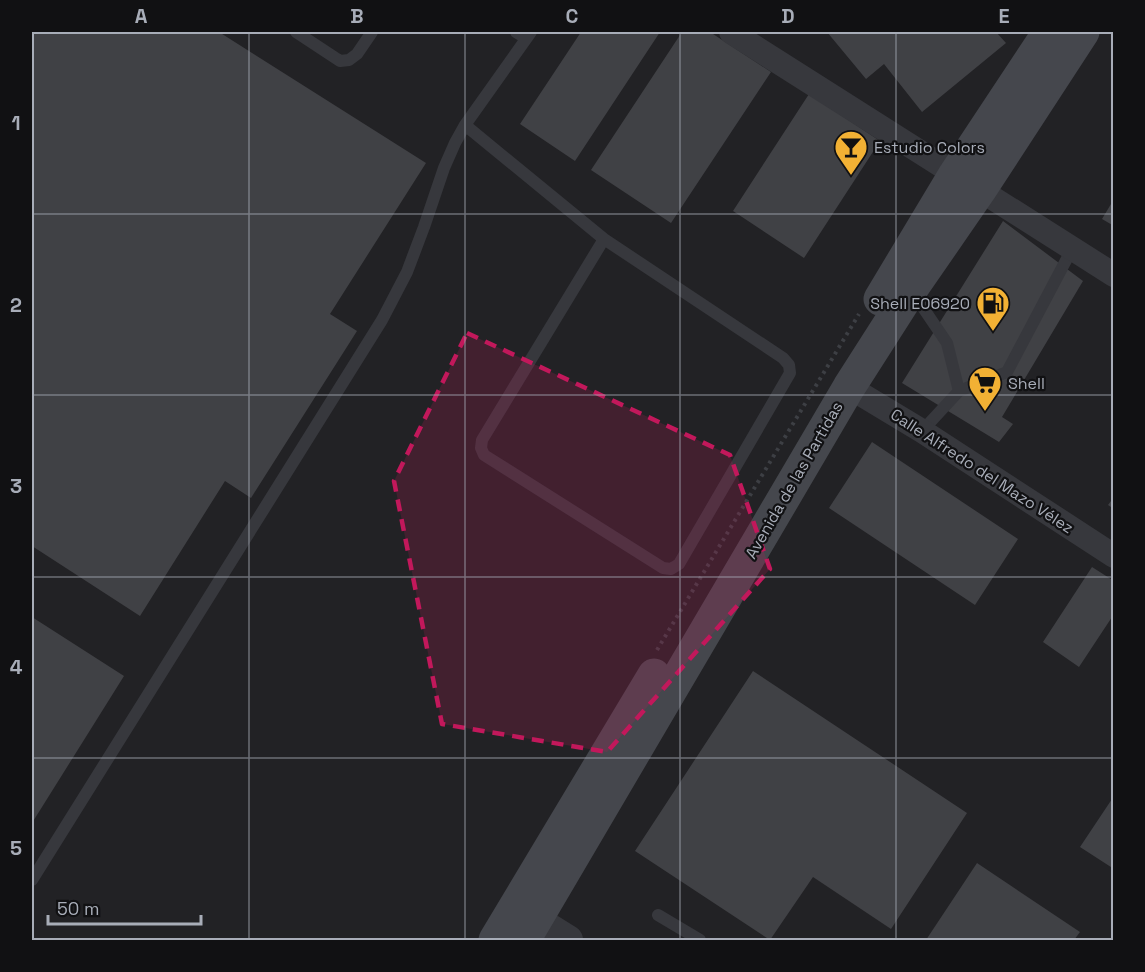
<svg xmlns="http://www.w3.org/2000/svg" width="1145" height="972" viewBox="0 0 1145 972" font-family="'Space Grotesk',sans-serif">
<style>
.built{fill:#222225}
.building{fill:#404145}
.lines{fill:none;stroke-linecap:round;stroke-linejoin:round}
.path{stroke:#3d3f44;stroke-width:4;stroke-dasharray:3 4.5;stroke-linecap:butt}
.service{stroke:#37383d;stroke-width:12}
.minor{stroke:#37383d;stroke-width:24}
.tertiary{stroke:#37383d;stroke-width:30}
.secondary{stroke:#45474d;stroke-width:33}
.marked{fill:#c2185b;fill-opacity:0.2;stroke:#c2185b;stroke-width:4.5;stroke-dasharray:12 8;stroke-linejoin:round}
.grid{fill:none;stroke:#a8adb8;stroke-width:1.5;stroke-opacity:0.55}
.labels{text-anchor:middle;dominant-baseline:central;stroke-width:4.5;stroke-linejoin:round;paint-order:stroke}
.poi-label{font-size:16px;fill:#a8adb8;stroke:#111113;text-anchor:start}
.street-label{font-size:16px;fill:#a8adb8;stroke:#111113}
.neatline{fill:none;stroke:#a8adb8;stroke-width:2}
.grid-label{font-size:20px;text-anchor:middle;font-weight:bold;fill:#a8adb8}
</style>
<rect width="100%" height="100%" fill="#161618"/>
<path class="built" d="M32,32H1113V940H32Z"/>
<path class="building" d="M32,32H219L426,163L330,314L357,331L251,498L225,481L140,616L32,546Z
M581,32H660L575,161L520,124Z
M682,32H710L771,72L671,223L591,170Z
M827,32H996L1006,43L922,112L884,64L866,79Z
M809,94L880,141L804,258L733,211Z
M1114,199V226L1102,219Z
M1003,221L1083,281L1002,417L1013,424L999,442L902,383Z
M872,442L1018,539L975,605L829,508Z
M1114,497V509L1108,505Z
M1092,567L1114,581V614L1079,667L1043,642Z
M32,617L124,676L32,823Z
M753,671L967,813L891,929L813,877L770,940L635,851Z
M1114,796V869L1080,847Z
M977,863L1080,932L1074,940H926Z"/>
<g class="lines">
<path class="path" d="M657,650L859,314"/>
<path class="service" d="M296,32L340,61L349,60L357,54L372,32
M516,32L526,38
M465,125L604,239L783,358L789,365L790,373L679,564L671,569L663,568L484,455L481,448L482,440L604,239
M913,293L947,343L959,391
M922,431L959,391L1007,372L1072,249
M32,880L382,320L407,272L424,227L444,168L455,143L465,125L531,32
M658,915L700,940"/>
<path class="minor" d="M731,32L1114,275
M849,387L922,431L1114,556"/>
<path class="tertiary" d="M515,907L568,940"/>
<path class="secondary" d="M880,299L955,174L1049,32
M495,940L654,675
M524,940L849,387L911,290L980,190L1083,32"/>
</g>
<path class="marked" d="M467,333L730,455L770,569L607,752L442,724L394,481Z"/>
<path class="grid" d="M249,32V940M465,32V940M680,32V940M896,32V940M32,214H1114M32,395H1114M32,577H1114M32,758H1114"/>
<defs>
<symbol id="bar-pin" viewBox="-11 -11 22 30"><path d="M0 17L-7.5 6A9.5 9.5 0 1 1 7.5 6Z" fill="#f2b134" stroke="#111113"/><path d="M-6-5H6L.8 .8V4.5H3.5V6h-7V4.5H-.8V.8Z" fill="#111"/></symbol>
<symbol id="fuel-pin" viewBox="-11 -11 22 30"><path d="M0 17L-7.5 6A9.5 9.5 0 1 1 7.5 6Z" fill="#f2b134" stroke="#111113"/><path d="M-5.5-6h7V0h2V4h1.3V-2.5L3-4.5l.8-.8L6-3V5H2.5V1h-1V6h-7ZM-4.2-4.7v3.2H.2V-4.7Z" fill="#111"/></symbol>
<symbol id="supermarket-pin" viewBox="-11 -11 22 30"><path d="M0 17L-7.5 6A9.5 9.5 0 1 1 7.5 6Z" fill="#f2b134" stroke="#111113"/><path d="M-6-5.5h2.5l.6 2H6L4.5 2H-2.5L-4.4-4H-6ZM-1.5 3.2a1.3 1.3 0 1 0 .1 0ZM3 3.2a1.3 1.3 0 1 0 .1 0Z" fill="#111"/></symbol>
</defs>
<g fill-rule="evenodd">
<use href="#bar-pin" x="832" y="128" width="38" height="52"/>
<use href="#fuel-pin" x="974" y="284" width="38" height="52"/>
<use href="#supermarket-pin" x="966" y="364" width="38" height="52"/>
</g>
<g class="labels">
<g class="poi-label">
<text x="874" y="147">Estudio Colors</text>
<text x="970" y="303" text-anchor="end">Shell E06920</text>
<text x="1008" y="383">Shell</text>
</g>
<g class="street-label">
<text transform="translate(982 471) rotate(33)">Calle Alfredo del Mazo Vélez</text>
<text transform="translate(794 480) rotate(-60)">Avenida de las Partidas</text>
</g>
</g>
<rect width="1145" height="972" fill="none" stroke="#111113" stroke-width="66"/>
<path d="M48 915v9h153v-9" fill="none" stroke="#a8adb8" stroke-width="3"/>
<text x="57" y="915" font-size="18" fill="#a8adb8" stroke="#111113" stroke-width="4.5" paint-order="stroke">50 m</text>
<rect x="33" y="33" width="1079" height="906" class="neatline"/>
<g class="grid-label">
<text x="141" y="23">A</text>
<text x="357" y="23">B</text>
<text x="572" y="23">C</text>
<text x="788" y="23">D</text>
<text x="1004" y="23">E</text>
<text x="16" y="130">1</text>
<text x="16" y="312">2</text>
<text x="16" y="493">3</text>
<text x="16" y="674">4</text>
<text x="16" y="855">5</text>
</g>
</svg>
